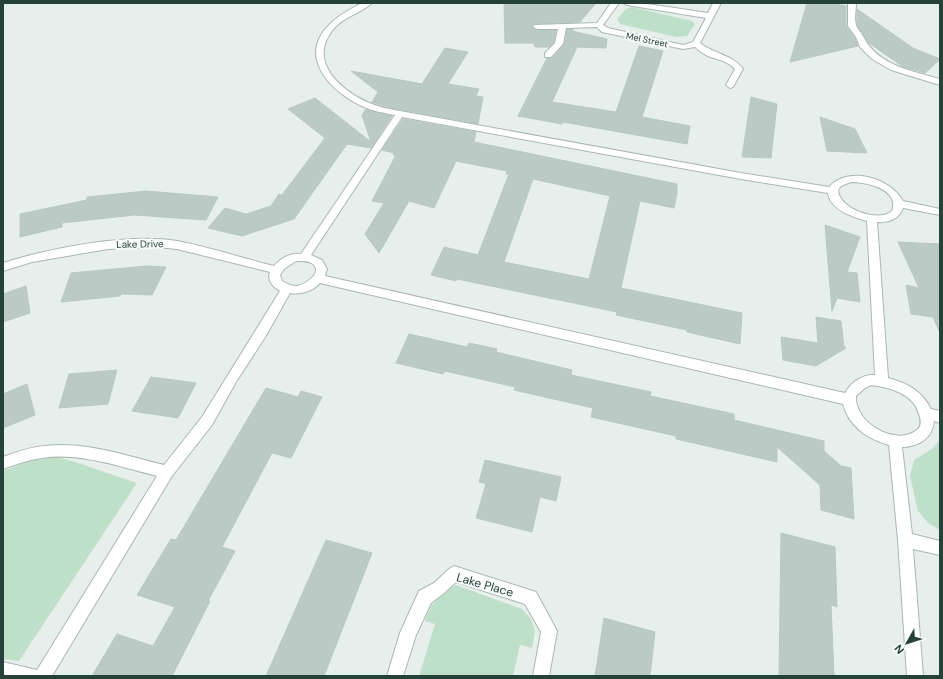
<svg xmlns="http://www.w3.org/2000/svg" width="943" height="679" viewBox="0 0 943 679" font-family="'DM Sans',sans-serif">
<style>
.green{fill:#bfe0c8}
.building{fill:#bbcac4;stroke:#b8c9c2;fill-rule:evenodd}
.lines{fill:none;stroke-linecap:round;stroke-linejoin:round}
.minor-casing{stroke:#a8b8b2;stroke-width:2}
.minor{fill:#fff;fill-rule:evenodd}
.labels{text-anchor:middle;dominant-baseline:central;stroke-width:4;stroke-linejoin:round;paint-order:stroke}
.far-street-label{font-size:9px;fill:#24423a;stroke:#f7fbf9}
.street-label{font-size:10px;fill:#24423a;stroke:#f7fbf9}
.near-street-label{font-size:12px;fill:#24423a;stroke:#f7fbf9}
</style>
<rect width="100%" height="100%" fill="#e6efeb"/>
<path class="green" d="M632,7L692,21L695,24L687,36L676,37L620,24L617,19L626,9Z
M940,440V530L928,523L918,511L910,476L914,460L932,449Z
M57,457L75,462L137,483L19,661L3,659V471L29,461Z
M456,585L522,609L531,619L535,631L532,648L520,645L513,676H419L435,624L425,621C430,604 440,592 456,585Z"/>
<path class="building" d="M504,3H596L580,22L533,24L532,27L536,30H556L554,42L549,47H535L534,43H505Z
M807,3H830L846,6V26L855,38L858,46L790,62Z
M857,9L913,48L940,59L925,73L902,66L869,43L857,25Z
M567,29H574L572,31L607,39L606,48L577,47L552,102L616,112L639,46L663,51L642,117L690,126L687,144L563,122L562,124L518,116L547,58H552L564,45Z
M445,48L468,52L448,84L479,89L476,96L483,97L478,124L392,108L372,102L378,92L351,71L422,84Z
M751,97L777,104L771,158L742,157Z
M315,98L371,142L362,115L366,109L392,116L371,148L347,144L294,219L242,236L208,228L225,208L246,214L271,206L279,194L282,195L325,138L288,109Z
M820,117L855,129L867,153L827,151Z
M403,119L476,132L474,142L677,184V193L674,208L640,201L621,288L742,313L740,344L687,332V330L616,315L617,312L457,279L456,281L431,275L444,247L478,255L509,174H506L507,171L456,161L434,208L409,201L379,253L365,234L384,203L372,201L396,155H393L394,153L382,150ZM533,179L610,196L589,279L504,262Z
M146,191L218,197L206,220L134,215L62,223V227L20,237V214L87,200V197Z
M825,225L860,237L847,272L857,273L860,302L837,298L832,311Z
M898,242L940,244V333L933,317L911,314L906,285L919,288Z
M147,266L166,267L152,295L121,294L120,296L61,302L71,273Z
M26,286L30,313L3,322V294Z
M816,317L841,321L844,347L846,348L816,366L783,360L781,337L818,343Z
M409,334L467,347L469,343L497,349L496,352L572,370L571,375L651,392L650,396L734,414V420L824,441V451L841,466L851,468L854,519L821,510L820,485L777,447V462L676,439V436L591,417L593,408L514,390L515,387L445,371L443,374L396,363Z
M117,370L108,404L59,408L69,374Z
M151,377L196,383L178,418L132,411Z
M27,384L35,415L3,428V394Z
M266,388L298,397L301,391L322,397L291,458L272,453L222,547L235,551L208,601H210L172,676H92L117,634L153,646L175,607L137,595L171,539L176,540Z
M485,460L561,477L556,501L540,497L532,532L476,518L486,484L479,482Z
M781,533L835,547L837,607L831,605L834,676H779Z
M326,540L372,553L324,676H266Z
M604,618L655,632L650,676H595Z"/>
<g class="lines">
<defs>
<path id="minor" d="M362,3H372C360,14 342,17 332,31C308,62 341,90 367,102C378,107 389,109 400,111L741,173L829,187C848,165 891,178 903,201L940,209V215L903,208C899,219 889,223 877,222L888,378C907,383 922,391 931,409L940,411V423L934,421C933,438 918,447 902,447L912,534L940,541V555L913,549L923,676H907L898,540L889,445C867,439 849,426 843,404L320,283C313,291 301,295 290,293L267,334L236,382L212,425L172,476L52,676H3V662L37,670L157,476C120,467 80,452 42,458C28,460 16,464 3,469V457C17,452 30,447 45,446C85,441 126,456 164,465L202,417L280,291C273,287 267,281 270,272L177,249L157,247L108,249L32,262L3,271V263C50,248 128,233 177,241C209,247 242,258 274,266C281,258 290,253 301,254L395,115C384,113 372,111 362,106C331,92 297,57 329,25C338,15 351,9 362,3ZM402,117L741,179L828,193C830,210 853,217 867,221L875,375C863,374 851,382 845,393L325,276L327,269L322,260L311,255ZM851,182C866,182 900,189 892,211C878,223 839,209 838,190L841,186ZM296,261C301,261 310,260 314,265C322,274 304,285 297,286C292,286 287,284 282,281L280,275L284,269ZM871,385C889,387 914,394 919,414C921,420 922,425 918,429C897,448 854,423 856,396L865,388Z
M611,3H619L603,25L608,28L683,45L693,42L706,18L627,5L623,3H641L708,13L713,3H721L700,43C714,54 733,55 743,69L733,87L730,88L726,85L735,69C728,61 718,60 708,56C703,54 699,50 695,47L683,49L602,32L597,27L566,28L563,44L551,57H545V53L555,43L558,29H537L533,27L534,25L597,23Z
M848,3H856C856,10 854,18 856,25C857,29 862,33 864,38C878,65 912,71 940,79V85L891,70L872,59L860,47L856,37L848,26Z
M454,566L536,592L557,631L549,676H533L541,632L525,604L456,582L444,593L431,603L416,635L403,676H387L400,633L419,591L434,583L449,569Z"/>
</defs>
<use href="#minor" class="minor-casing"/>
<use href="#minor" class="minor"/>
</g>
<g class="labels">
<g class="far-street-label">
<text transform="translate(647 40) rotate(12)">Mel Street</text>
</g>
<g class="street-label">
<text transform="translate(140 244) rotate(-1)">Lake Drive</text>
</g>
<g class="near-street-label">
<text transform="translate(485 585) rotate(16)">Lake Place</text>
</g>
</g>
<rect width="943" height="679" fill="none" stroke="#24423a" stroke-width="8"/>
<g transform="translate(907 643) rotate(231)" stroke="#f7fbf9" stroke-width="3" paint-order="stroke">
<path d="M0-3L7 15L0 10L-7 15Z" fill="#24423a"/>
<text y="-6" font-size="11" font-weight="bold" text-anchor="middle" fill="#24423a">N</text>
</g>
</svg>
